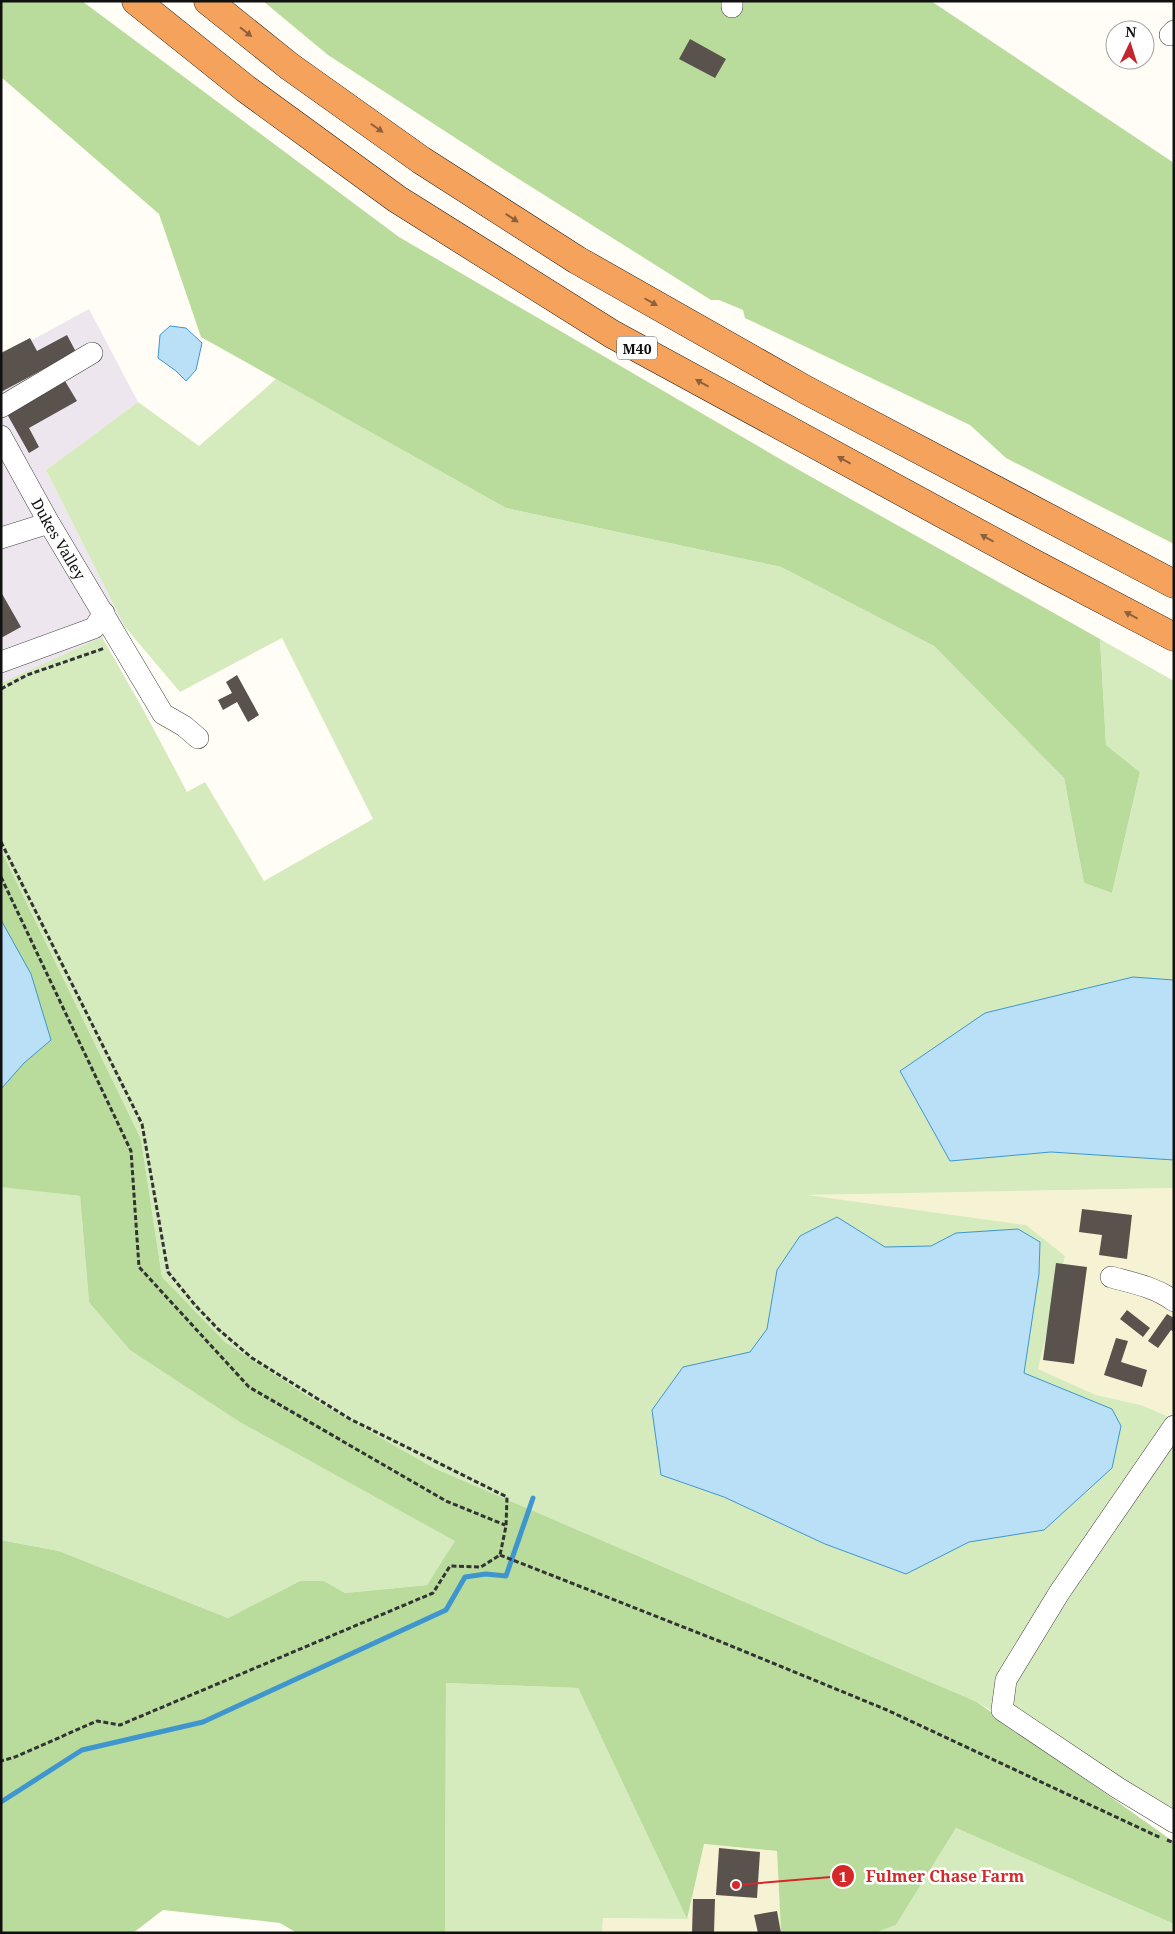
<svg xmlns="http://www.w3.org/2000/svg" width="1175" height="1934" viewBox="0 0 1175 1934" font-family="'Noto Serif',serif">
<style>
.industrial{fill:#eee6ef}
.farmland{fill:#f6f3d4}
.green{fill:#d5ebbd}
.forest{fill:#b9dc9c}
.water{fill:#b9e0f7;stroke:#3f96cf}
.lines{fill:none;stroke-linecap:round;stroke-linejoin:round}
.stream{stroke:#3f96cf;stroke-width:5}
.building{fill:#5a524d}
.minor-casing{stroke:#444;stroke-width:22}
.highway-casing{stroke:#222;stroke-width:29}
.path{stroke:#333;stroke-width:3;stroke-dasharray:5 2.5;stroke-linecap:butt}
.minor{stroke:#fff;stroke-width:21}
.highway{stroke:#f5a25d;stroke-width:28}
.oneway{fill:#8e613b}
.labels{text-anchor:middle;dominant-baseline:central;stroke-width:5;stroke-linejoin:round;paint-order:stroke}
.shield{fill:#fff;stroke:#585858;stroke-width:1}
.shield-label{font-size:14px;font-weight:bold;fill:#111}
.street-label{font-size:15px;fill:#111;stroke:#fff}
.leader{fill:none;stroke:#d62828;stroke-width:2}
.callout-dot{fill:#d62828;stroke:#fff;stroke-width:2}
.mark-label{font-size:15px;text-anchor:middle;font-weight:bold;fill:#fff}
.callout-label{font-size:16px;text-anchor:middle;font-weight:bold;fill:#d62828;stroke:#fff;stroke-width:5;stroke-linejoin:round;paint-order:stroke}
</style>
<rect width="100%" height="100%" fill="#fffdf5"/>
<path class="industrial" d="M89,309L138,402L46,470L125,627L1,683V357Z"/>
<path class="farmland" d="M1174,1188V1419L1141,1405L1096,1395L1038,1369L1065,1256L802,1195Z
M703,1844L777,1851L781,1933H602L603,1918L687,1919Z"/>
<path class="green" d="M276,379L506,508L781,567L934,646L1064,778L1084,883L1112,893L1140,772L1106,745L1100,639L1174,681V1188L807,1195L1026,1225L1065,1256L1038,1369L1096,1395L1141,1405L1174,1419V1817L977,1702L434,1468L306,1395L225,1342L162,1277L141,1139L1,850V683L102,637L144,711L187,792L205,782L264,881L373,819L282,638L180,692L125,627L46,470L138,402L199,446Z
M3,1186L80,1196L89,1302L243,1424L456,1541L427,1585L345,1593L324,1581H300L228,1618L59,1551L1,1540V1187Z
M446,1683L578,1688L687,1919L603,1918L602,1933H445Z
M956,1828L1174,1924V1933H875L896,1925Z"/>
<path class="forest" d="M1,1H82L399,237L799,470L1100,639L1106,745L1140,772L1112,893L1084,883L1064,778L934,646L781,567L506,508L201,337L159,214L1,77Z
M263,1H931L1174,163V544L1006,458L970,425L745,318L743,310L719,300H711L514,176L328,55Z
M1,850L141,1139L162,1277L225,1342L306,1395L434,1468L977,1702L1174,1842V1924L956,1828L896,1925L875,1933H781L777,1851L704,1844L687,1919L578,1688L446,1683L445,1933H297L280,1923L163,1910L133,1933H1V1540L59,1551L228,1618L300,1581H324L345,1593L427,1585L455,1541L243,1424L130,1350L89,1302L80,1196L1,1187Z"/>
<path class="water" d="M170,326L186,328L202,343L196,370L186,381L176,371L158,358L160,335Z
M1,920L31,974L51,1040L24,1063L1,1089Z
M1133,977L1174,980V1160L1051,1152L950,1161L900,1071L985,1013Z
M837,1217L885,1247L931,1246L956,1233L1018,1229L1040,1242L1039,1274L1024,1373L1112,1409L1121,1426L1112,1468L1044,1530L969,1542L906,1574L825,1544L724,1497L661,1475L652,1410L683,1367L750,1352L767,1329L777,1270L800,1236Z"/>
<g class="lines">
<path class="stream" d="M1,1802L82,1750L203,1722L446,1610L465,1577L486,1574L506,1576L533,1498"/>
</g>
<path class="building" d="M690,39L726,59L715,78L679,59Z
M67,335L76,352L1,392V353L30,338L37,351Z
M65,381L77,401L29,428L39,447L29,453L7,414Z
M1,592L21,627L1,638Z
M237,675L259,715L248,722L237,702L223,710L218,700L232,693L226,682Z
M1082,1209L1132,1215L1127,1259L1099,1255L1102,1235L1079,1232Z
M1056,1263L1087,1267L1074,1364L1043,1360Z
M1127,1310L1150,1328L1143,1337L1120,1319Z
M1167,1314L1174,1318V1332L1171,1330L1158,1348L1148,1341Z
M1116,1338L1128,1341L1121,1362L1147,1370L1142,1387L1104,1375Z
M719,1848L760,1852L757,1898L716,1895Z
M693,1899H715L714,1933H692Z
M777,1911L781,1933H758L754,1915Z"/>
<g class="lines">
<defs>
<g id="minor">
<path d="M732,7V1"/>
<path d="M1170,35L1174,31"/>
<path d="M1,407L92,353"/>
<path id="s1" d="M1,436L49,523L163,714L184,726L198,738"/>
<path d="M1,538L49,523"/>
<path d="M1,662L94,628L104,613"/>
<path d="M1111,1277C1133,1283 1155,1287 1174,1301"/>
<path d="M1174,1426L1059,1593L1006,1680L1002,1710L1118,1788L1174,1822"/>
</g>
<path id="highway" d="M136,1L246,89L397,199L612,334L1035,564L1174,637
M208,1L289,66L421,160L577,260L806,390L1174,584"/>
</defs>
<use href="#minor" class="minor-casing"/>
<use href="#highway" class="highway-casing"/>
<path class="path" d="M1,689L27,675L105,648
M1,842L142,1124L168,1272L195,1305L218,1329L252,1358L350,1419L507,1497L506,1526L500,1555L481,1567L450,1566L433,1593L120,1725L97,1721L15,1757L1,1761
M1,877L131,1151L139,1267L249,1387L446,1501L505,1525
M500,1555L719,1641L887,1710L1161,1838
M1167,1840L1174,1843"/>
<use href="#minor" class="minor"/>
<use href="#highway" class="highway"/>
</g>
<defs><path id="oneway-solid" d="M-6-.8H1V-3.2L6.5 0L1 3.2V.8H-6Z" transform="scale(1.25)"/></defs>
<g class="oneway">
<use href="#oneway-solid" transform="translate(246 32) rotate(38)"/>
<use href="#oneway-solid" transform="translate(377 128) rotate(35)"/>
<use href="#oneway-solid" transform="translate(512 218) rotate(33)"/>
<use href="#oneway-solid" transform="translate(651 302) rotate(30)"/>
<use href="#oneway-solid" transform="translate(702 383) rotate(-151)"/>
<use href="#oneway-solid" transform="translate(844 460) rotate(-151)"/>
<use href="#oneway-solid" transform="translate(987 538) rotate(-151)"/>
<use href="#oneway-solid" transform="translate(1131 615) rotate(-152)"/>
</g>
<g class="labels">
<rect class="shield" x="617" y="336.5" width="40" height="23" rx="4"/>
<g class="shield-label">
<text x="637" y="348">M40</text>
</g>
<g class="street-label">
<text stroke="none"><textPath href="#s1" startOffset="118">Dukes Valley</textPath></text>
</g>
</g>
<path class="leader" d="M736 1885L843 1876"/>
<g class="callout-dot">
<circle cx="736" cy="1885" r="5"/>
<circle cx="843" cy="1876" r="12"/>
</g>
<g class="mark-label">
<text x="843" y="1882">1</text>
</g>
<g class="callout-label">
<text x="945" y="1882">Fulmer Chase Farm</text>
</g>
<rect width="1175" height="1934" fill="none" stroke="#111111" stroke-width="5"/>
<g transform="translate(1130 45) rotate(4)"><circle r="24" fill="#ffffff" stroke="#a0a0a0"/>
<path d="M0-4L9 19L0 12L-9 19Z" fill="#c4262e"/>
<text y="-8" font-size="14" font-weight="bold" text-anchor="middle" fill="#111111">N</text>
</g>
</svg>
